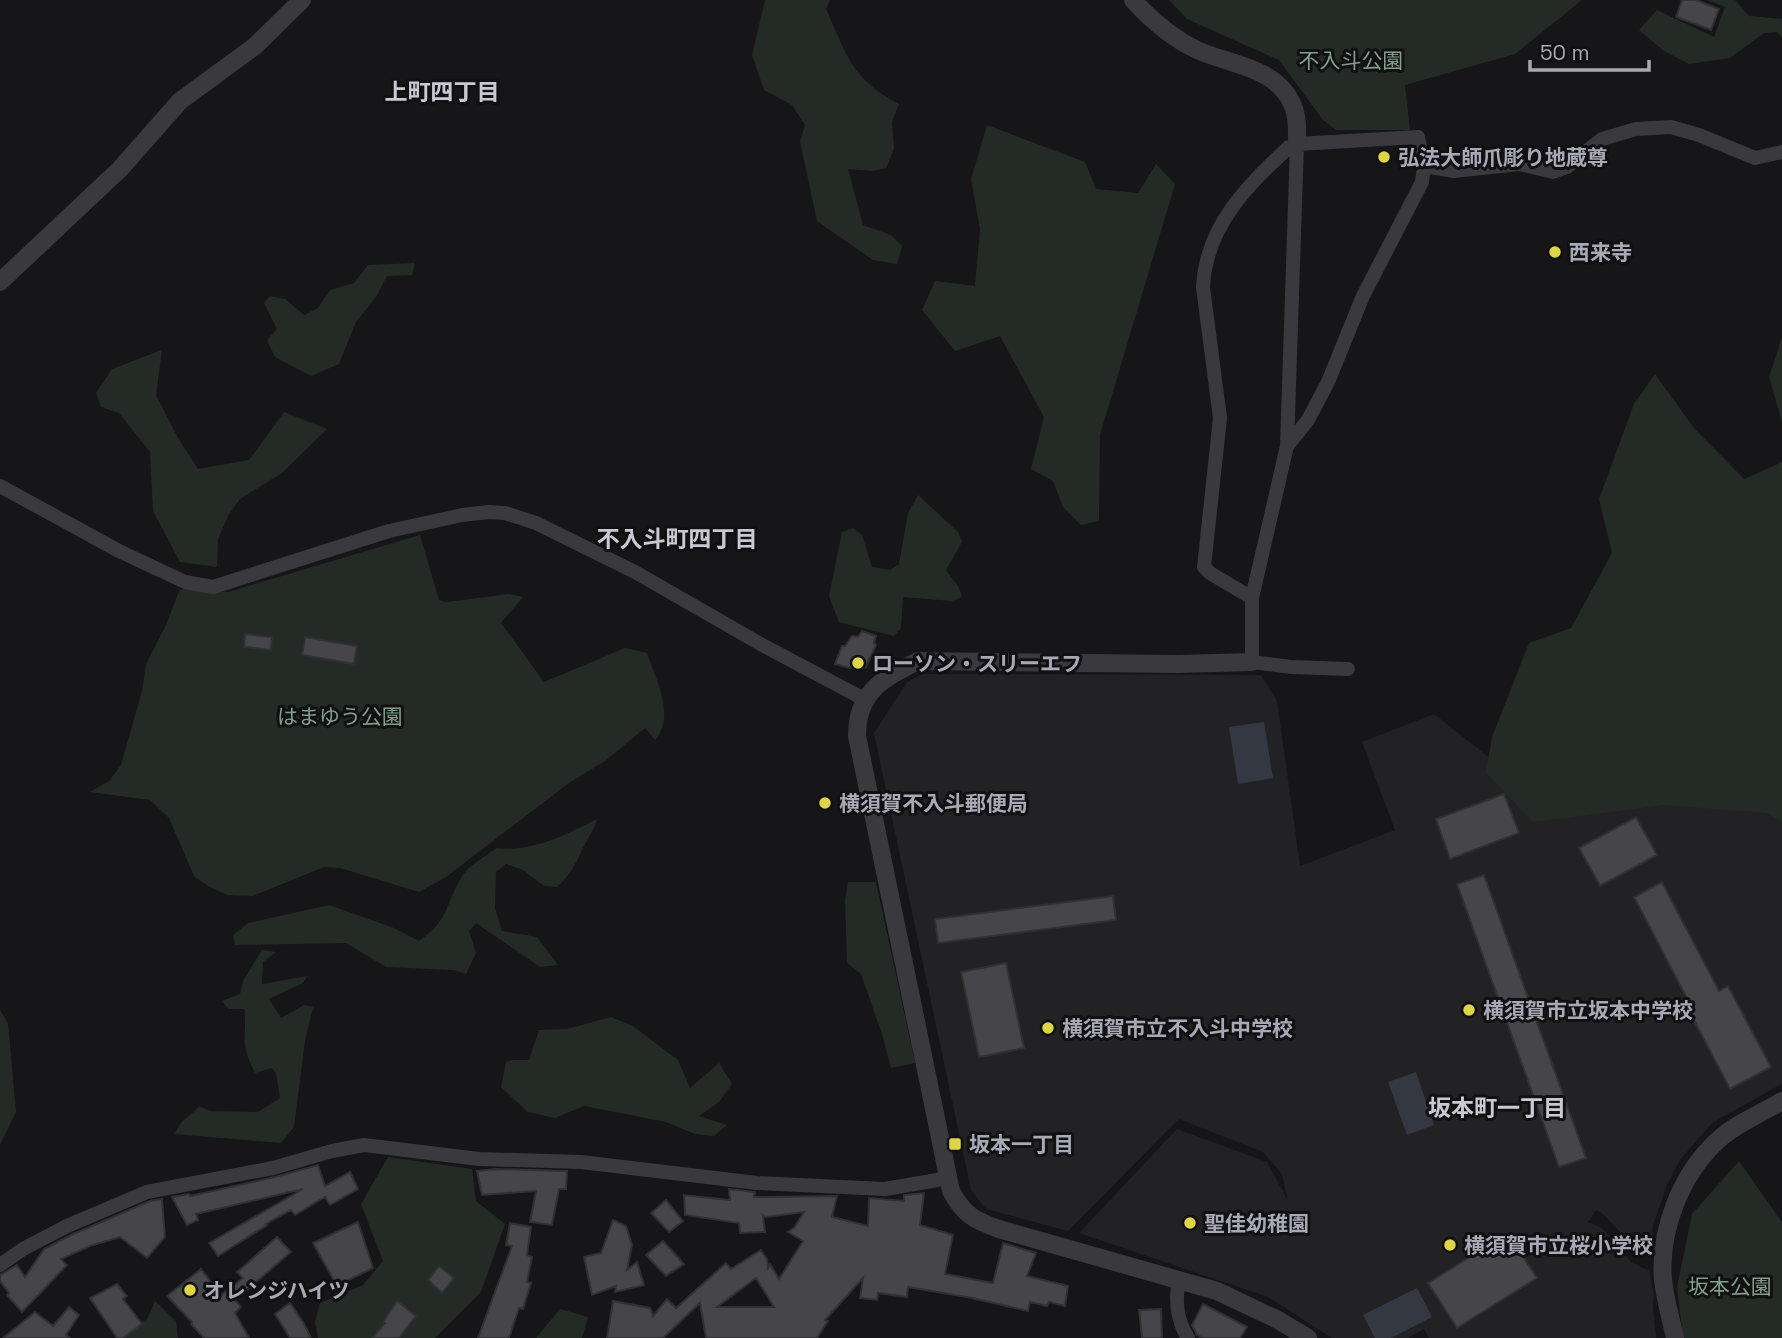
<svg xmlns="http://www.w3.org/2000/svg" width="1782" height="1338" viewBox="0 0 1782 1338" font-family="'Space Grotesk','Noto Sans JP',sans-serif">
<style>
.built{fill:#222224}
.green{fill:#242b27}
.water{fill:#343842}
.building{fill:#45454a;stroke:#313033;stroke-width:2;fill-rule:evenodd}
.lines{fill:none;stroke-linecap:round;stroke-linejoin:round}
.minor{stroke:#39393e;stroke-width:14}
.tertiary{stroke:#39393e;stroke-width:18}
.poi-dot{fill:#ddd448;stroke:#111012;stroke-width:2.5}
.labels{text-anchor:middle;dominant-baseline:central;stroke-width:6;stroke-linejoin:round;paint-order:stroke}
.park-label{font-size:21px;fill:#829e8c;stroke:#111012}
.poi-label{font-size:21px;font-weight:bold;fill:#a9a9b6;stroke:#111012;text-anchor:start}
.neighbourhood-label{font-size:23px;font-weight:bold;fill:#cac9d2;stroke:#111012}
</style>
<rect width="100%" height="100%" fill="#161517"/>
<path class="built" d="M922,674L1261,675L1277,701L1300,866L1395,830L1362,742L1434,714L1511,775L1782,786V1084L1712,1123L1680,1160L1667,1185L1653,1225L1651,1258L1633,1246L1603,1214L1596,1210L1588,1222L1602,1228L1631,1262L1649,1271L1654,1295L1653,1307L1656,1338H1429L1424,1329L1408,1338H1332L1268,1297L1079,1233L1177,1129L1267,1162L1288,1201L1282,1174L1263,1152L1179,1119L1068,1231L986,1209L971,1190L874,733L907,682Z"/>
<path class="green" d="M765,0H830L826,9C847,55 851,79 899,104L892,122L894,149L886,168L872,171L848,169L863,225L891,235L902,246L897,264L873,260L817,221L800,141L805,125L792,105L764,90L752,55Z
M1169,0H1582L1515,54L1405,85L1410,130H1336L1323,120L1279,60L1187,19Z
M1707,0H1735L1749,16L1782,19V37L1777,32L1764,33L1730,58L1689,64L1664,51L1639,30L1657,10L1714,37L1725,7Z
M987,125L1085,162L1096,189L1138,193L1156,164L1175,184L1100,435L1099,521L1081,525L1063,507L1053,481L1031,469L1044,417L1000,336L955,351L922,310L935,281L975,286L980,229L971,179Z
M415,263L412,275L387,276L376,297L356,322L339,364L311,376L275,357L267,340L277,329L264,303L270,296L285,299L304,315L318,308L330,290L354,283L368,265Z
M1782,337V422L1769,377Z
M162,350L156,395L178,438L198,469L249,460L284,412L327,429L282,473L240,499L228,516L218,539L217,567L180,562L153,511L150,452L119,413L101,407L96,393L112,369Z
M1655,374L1694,428L1744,479L1782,462V822L1766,813L1664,805L1533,822L1486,773L1492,737L1529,643L1571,628L1612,553L1599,499L1634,404Z
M918,495L958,532L962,542L946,570L958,586L962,597L952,601L903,597L901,628L894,636L839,622L829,596L842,532L853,528L862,535L872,567L890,570L899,564L908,513Z
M420,535L439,600L446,602L509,594L523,597L501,623L544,682L625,648L647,653C656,680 676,716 655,740L645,728L605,761L569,783L446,877L419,892L340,868L324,867L253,896L227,895L208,886L194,876L169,818L150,800L90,792L109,781L121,765L142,691L146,664L167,623L179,591L183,589L228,592Z
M597,819C594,831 587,839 582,850C575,865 570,875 557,887L544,886L523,870L506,864L496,872L495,908L502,931L537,937L558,965L540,967L476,923L469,931L476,953L466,974L454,970L386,967L346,943L235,945L233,935L248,923L329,905L394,928L419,941C450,920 445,904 462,876C469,865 486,856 497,848C530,853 568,834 597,819Z
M848,882H876L915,1063L891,1068L882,1034L861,974L847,963L845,900Z
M262,950L276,952L263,962L262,984L307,976L303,983L269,999L281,1018L304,1005L313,1007L305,1041L294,1127L281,1143L175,1134C182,1117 188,1119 199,1106L210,1111L258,1112L280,1098L276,1073L272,1068L255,1073C240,1043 246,1040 245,1009H228L222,1001L240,994L243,981Z
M0,1010L8,1023L16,1112L0,1145Z
M611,1017L633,1026L678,1060L690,1088L719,1063L732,1084L719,1102L699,1116L727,1125L714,1136L695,1134L666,1122L584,1106L555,1118L528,1112L501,1087L506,1062L512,1060H529L539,1030L567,1029Z
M388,1157L472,1169L476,1201L505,1224L481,1292L435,1338H318L315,1322L320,1303L363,1285L383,1261L361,1204Z
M1739,1161L1782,1222V1338H1683L1677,1287L1692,1214Z
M155,1301L176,1321L178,1338H117L147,1319Z
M560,1309L588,1317L582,1338H536Z"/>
<path class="water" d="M1264,722L1273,778L1238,784L1229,727Z
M1416,1072L1434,1125L1407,1135L1388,1082Z
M1417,1288L1432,1317L1391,1338H1375L1363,1315Z"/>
<path class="building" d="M1682,0H1696L1719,9L1711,30L1676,17Z
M862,631L876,636L874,643L876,645L866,667L858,670L835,664L842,646H845L852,636L858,637Z
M245,634L272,637L271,650L244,647Z
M305,637L357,646L354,664L302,655Z
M1504,794L1519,833L1450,859L1436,819Z
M1636,817L1657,855L1600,886L1579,848Z
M1484,875L1586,1158L1559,1167L1457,884Z
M1662,882L1719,991L1728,986L1771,1067L1730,1089L1687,1007L1691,1006L1634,897Z
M1113,896L1116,920L938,943L935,919Z
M1006,963L1024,1048L979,1057L961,972Z
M318,1165L325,1186L350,1172L358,1189L330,1205L325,1197L295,1215L291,1210L266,1224L267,1225L218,1256L209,1243L303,1189L196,1214L198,1220L187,1225L172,1197L189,1194L190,1196L275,1177Z
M495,1169L567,1171L566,1189H559L552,1225L530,1222L536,1191L482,1195L477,1171Z
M729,1189L755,1192L754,1197L837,1196L832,1217L868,1226L869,1198L904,1201V1195L924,1193L920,1225L953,1235L945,1274L993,1283L1003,1243L1036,1253L1027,1276L1068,1286L1065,1306L1049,1302L1047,1306L1030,1302L1028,1311L972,1298L908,1287L907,1297L878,1293L877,1300L860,1298L863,1278L825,1320L828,1321L817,1338H706L700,1303L663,1338H607L613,1301L650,1308L653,1316L667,1299L676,1308L726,1263L731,1269L761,1250L767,1259L768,1268L770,1264L779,1279L803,1241L788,1232L794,1228L804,1212L766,1217L763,1215L765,1232L740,1233L739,1223L685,1215L684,1195L730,1200ZM756,1278L774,1307H717Z
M162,1199L165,1237L147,1258L120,1237L90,1246L61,1259L67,1265L22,1312L7,1295L9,1293L0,1281V1275L17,1265L25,1277L44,1249L71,1235L150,1201Z
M666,1200L683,1221L669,1232L651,1213Z
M613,1220L626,1226L632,1245L627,1270L637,1262L644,1285L615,1292L616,1286L592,1295L584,1257L601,1253Z
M358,1222L373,1268L337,1286L313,1243Z
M510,1223L531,1227L527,1255L532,1257L527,1282L531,1283L523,1309L519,1308L509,1338H478L512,1246L506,1245Z
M1508,1233L1537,1278L1457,1328L1428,1283Z
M277,1237L291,1252L235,1300L241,1307L235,1313L249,1338H204L191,1324L192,1322L167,1296L201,1269L221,1295L243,1278L237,1272Z
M663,1241L684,1264L666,1276L646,1255Z
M439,1266L454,1278L442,1293L428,1280Z
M117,1284L127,1296L123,1299L142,1324L123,1338H117L90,1298Z
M397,1301L416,1316L399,1338H372L385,1323L383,1322Z
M290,1303L303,1322L311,1338H290L275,1314Z
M1203,1304L1247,1327L1240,1338H1203L1197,1335L1192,1325Z
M69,1307L79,1315L66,1335L70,1338H3L35,1312L53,1326Z
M1161,1309L1162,1338H1142L1139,1310Z"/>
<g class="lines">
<path class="minor" d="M1297,144L1287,446L1252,598V662L1291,667L1348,669
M1424,166L1454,171L1519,164L1553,172L1567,167L1602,139L1636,129L1671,127L1699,135L1755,158L1782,152
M0,486L119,551L185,582L213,587L389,531L462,515L489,512L505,513L536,523L635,572L764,646L864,699
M1252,598L1210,573L1204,567L1220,418L1203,287C1206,226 1247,186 1289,147L1297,144L1418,137L1424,166L1422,182L1363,296L1328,382L1308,420L1287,446
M0,1265L23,1249L67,1226L147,1192L273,1168L332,1151L364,1145L479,1159L581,1162L757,1183L885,1189L949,1178
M1179,1279C1175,1300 1176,1319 1188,1338"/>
<path class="tertiary" d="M1133,0C1151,20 1172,38 1197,50C1230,65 1278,67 1293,106C1298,117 1297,131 1297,144
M0,282L120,169L180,101L255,46L302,0
M1252,662L1178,664L918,661C882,679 857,692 857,736L951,1191C964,1215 974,1220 999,1229L1217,1291L1278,1320L1308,1338
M1675,1338C1671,1319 1665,1299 1663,1280C1659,1230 1681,1174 1718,1140C1735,1124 1762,1113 1782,1101"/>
</g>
<g class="poi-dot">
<circle cx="1384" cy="157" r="7"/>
<circle cx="1555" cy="252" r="7"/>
<circle cx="858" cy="663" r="7"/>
<circle cx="825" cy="803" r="7"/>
<circle cx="1469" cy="1010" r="7"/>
<circle cx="1048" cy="1028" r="7"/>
<rect x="948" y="1137" width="14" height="14" rx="3.5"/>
<circle cx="1190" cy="1223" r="7"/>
<circle cx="1450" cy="1245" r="7"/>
<circle cx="190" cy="1290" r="7"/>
</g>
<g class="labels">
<g class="park-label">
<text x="1351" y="60">不入斗公園</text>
<text x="340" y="716">はまゆう公園</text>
<text x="1730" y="1286">坂本公園</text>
</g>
<g class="poi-label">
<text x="1398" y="157">弘法大師爪彫り地蔵尊</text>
<text x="1569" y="252">西来寺</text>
<text x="872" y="663">ローソン・スリーエフ</text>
<text x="839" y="803">横須賀不入斗郵便局</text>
<text x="1483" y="1010">横須賀市立坂本中学校</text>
<text x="1062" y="1028">横須賀市立不入斗中学校</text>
<text x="969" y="1144">坂本一丁目</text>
<text x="1204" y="1223">聖佳幼稚園</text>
<text x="1464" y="1245">横須賀市立桜小学校</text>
<text x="204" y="1290">オレンジハイツ</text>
</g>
<g class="neighbourhood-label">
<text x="442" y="92">上町四丁目</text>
<text x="677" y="539">不入斗町四丁目</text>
<text x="1497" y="1108">坂本町一丁目</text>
</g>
</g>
<path d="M1530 60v10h119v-10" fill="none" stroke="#a9a9b6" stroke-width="3.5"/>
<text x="1540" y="60" font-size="21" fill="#a9a9b6" stroke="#111012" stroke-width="5" paint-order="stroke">50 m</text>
</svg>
